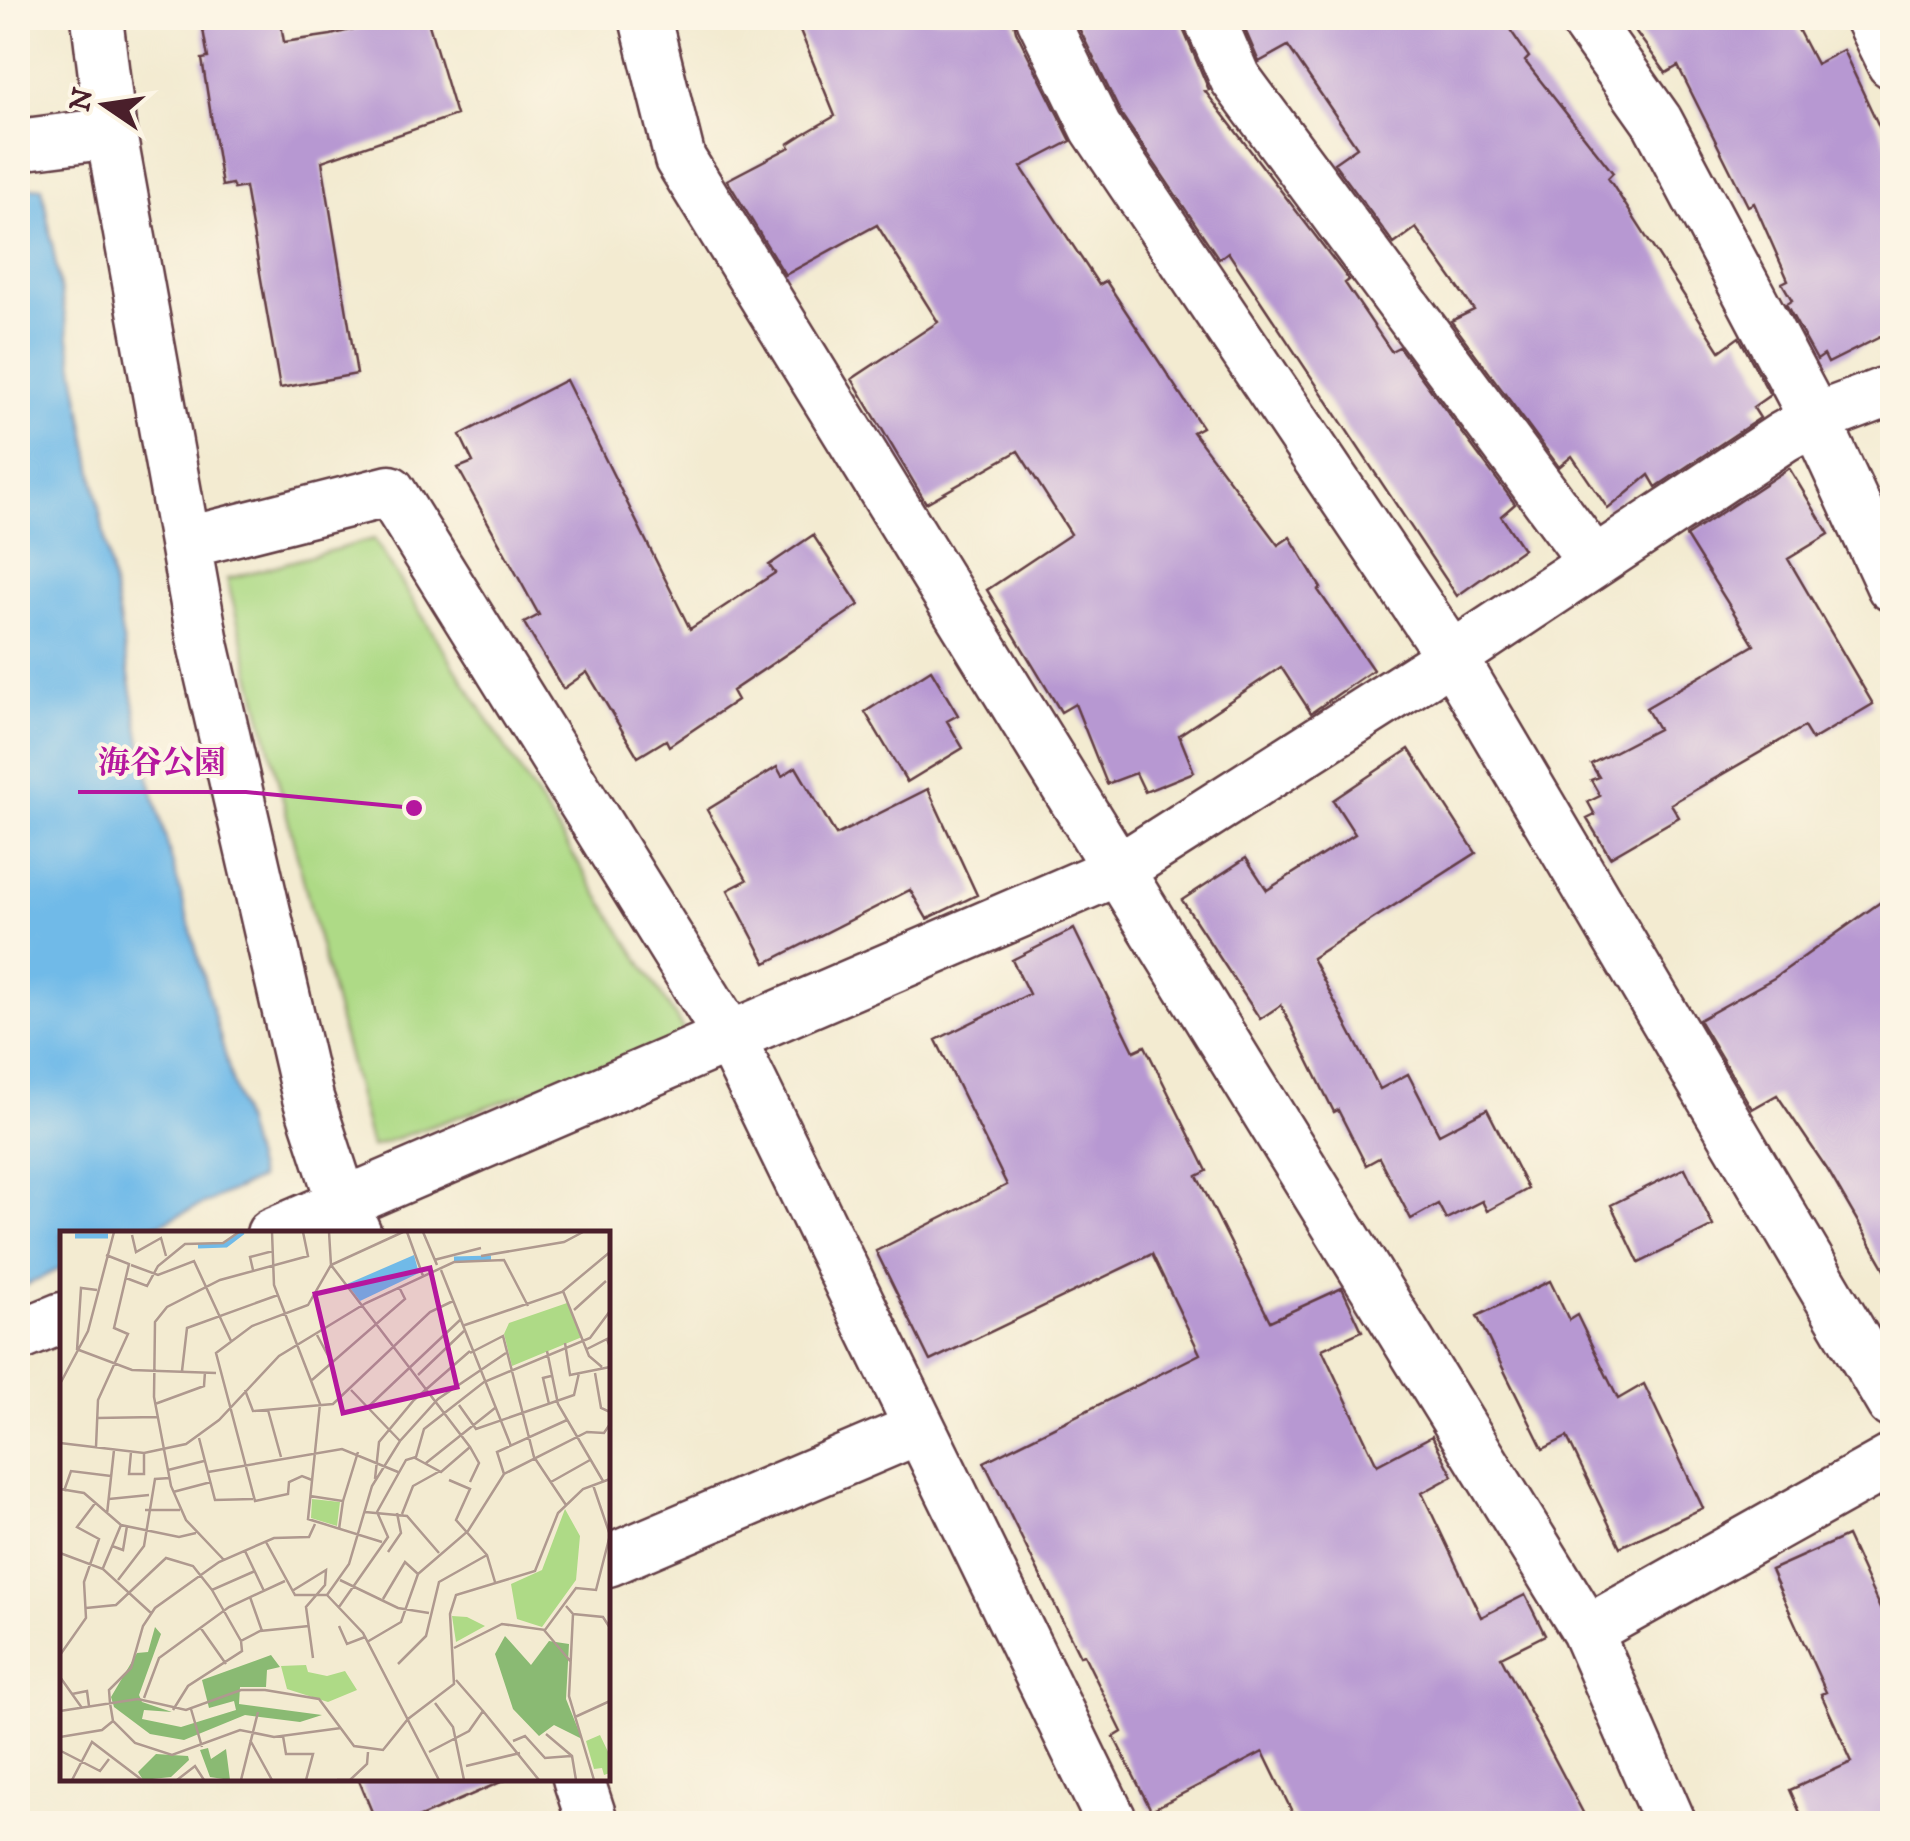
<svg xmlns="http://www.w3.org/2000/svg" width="1910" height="1841" viewBox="0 0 1910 1841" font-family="'IM FELL DW Pica','Noto Serif JP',serif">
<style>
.green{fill:#aeda86;stroke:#7c7c58;stroke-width:2.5}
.water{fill:#70bae8;stroke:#5d6c8a;stroke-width:2.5}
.building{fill:#b798d2}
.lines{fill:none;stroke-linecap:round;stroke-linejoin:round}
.street-casing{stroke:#633e44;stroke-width:55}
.street{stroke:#fff;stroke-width:50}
.inset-river{fill:none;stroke:#70bae8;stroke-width:5}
.inset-road{fill:none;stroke:#af998f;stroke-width:2.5}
.view{fill:#b5179e;fill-opacity:0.15;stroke:#b5179e;stroke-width:5}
.inset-edge{fill:none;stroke:#4a1f2b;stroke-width:5}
.leader{fill:none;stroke:#b5179e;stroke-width:4}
.callout-dot{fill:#b5179e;stroke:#fcf5e5;stroke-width:4}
.callout-label{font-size:32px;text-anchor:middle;font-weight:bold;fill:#b5179e;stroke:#fcf5e5;stroke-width:8;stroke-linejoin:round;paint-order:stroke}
</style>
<rect width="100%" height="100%" fill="#fcf5e5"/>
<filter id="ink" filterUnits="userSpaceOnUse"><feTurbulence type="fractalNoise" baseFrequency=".01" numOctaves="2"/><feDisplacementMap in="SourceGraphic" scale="20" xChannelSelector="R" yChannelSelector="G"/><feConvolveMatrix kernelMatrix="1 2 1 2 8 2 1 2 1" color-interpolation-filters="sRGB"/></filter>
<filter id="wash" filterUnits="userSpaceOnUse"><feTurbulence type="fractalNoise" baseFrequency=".0048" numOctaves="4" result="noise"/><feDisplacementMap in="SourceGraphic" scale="40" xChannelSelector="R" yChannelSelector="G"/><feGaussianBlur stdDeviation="2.25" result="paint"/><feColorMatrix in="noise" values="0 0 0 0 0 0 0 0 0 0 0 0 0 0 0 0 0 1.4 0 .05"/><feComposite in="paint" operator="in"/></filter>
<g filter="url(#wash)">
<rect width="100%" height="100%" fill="#f3ebd1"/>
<path class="green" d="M374,539L688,1037L371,1147L227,579Z"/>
<path class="water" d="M42,187L144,759L259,1179L139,1233L62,1234V1268L18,1289V188Z"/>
<g id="blocks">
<path class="building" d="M201,18H280L284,42L331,35L395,18H427L456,115L322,161L357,374L280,388L245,187L234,189L232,184L222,186L202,59L208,58Z
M795,18H1013L1016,31L1071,141L1021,167L1099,285L1106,281L1202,427L1193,432L1278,545L1290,537L1321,588L1318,590L1373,670L1311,713L1281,667L1179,735L1194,772L1145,792L1136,773L1107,784L1075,704L1061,712L987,590L1071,534L1018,451L926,503L852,379L938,322L877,225L785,275L727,180L790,147L788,144L802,135L835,116Z
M1074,18H1181L1183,29L1209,90L1205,91L1349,280L1345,283L1391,351L1399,347L1515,504L1501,516L1523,549L1457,596L1228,252L1219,259L1121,114Z
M1240,18H1502L1529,57L1525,61L1613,173L1608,178L1720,351L1739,337L1770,395L1753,407L1760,418L1656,487L1649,475L1608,509L1572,456L1559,467L1451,321L1474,310L1416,228L1394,244L1334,163L1357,147L1288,46L1259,62Z
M1626,18H1792L1816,64L1843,50L1892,154V331L1828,363L1824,355L1817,360L1786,304L1792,300L1782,283L1788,280L1754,203L1748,206L1678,66L1666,73Z
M566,380L690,629L775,573L769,565L813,535L859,605L732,691L737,700L669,746L666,740L638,757L587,672L563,689L524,623L539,615L458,468L473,462L460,435Z
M1789,468L1829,534L1788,559L1873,704L1812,740L1804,727L1671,804L1679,817L1610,857L1587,819L1595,815L1588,802L1600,796L1591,780L1599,777L1591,764L1658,729L1646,708L1754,645L1686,536Z
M931,670L958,715L947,721L963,748L907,782L865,712Z
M1409,749L1476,853L1312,958L1380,1089L1408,1074L1439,1134L1487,1109L1528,1189L1487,1211L1482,1201L1446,1219L1438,1204L1411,1219L1379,1158L1366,1165L1338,1110L1334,1112L1281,1005L1260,1019L1182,900L1246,858L1267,890L1355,834L1333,800Z
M777,767L782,776L796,767L836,835L928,789L977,895L927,919L910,890L766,963L728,890L747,880L707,810Z
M1892,894V1281L1829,1172L1777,1095L1752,1109L1699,1020L1774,978Z
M1074,929L1134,1051L1145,1046L1207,1171L1197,1176L1270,1321L1342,1288L1362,1331L1322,1349L1377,1465L1432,1436L1453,1476L1422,1493L1481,1617L1525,1595L1545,1635L1501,1657L1589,1824H1298L1263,1752L1151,1810L1114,1737L1122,1732L1084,1655L1080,1656L984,1462L1200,1354L1152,1254L930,1361L876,1251L1007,1185L936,1040L1029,994L1012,960Z
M1685,1168L1713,1226L1639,1263L1611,1205Z
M1550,1281L1569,1320L1577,1315L1618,1399L1644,1384L1703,1508L1620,1547L1567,1437L1543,1449L1477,1316Z
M1847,1536L1892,1635V1824H1805L1790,1790L1852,1762L1821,1694L1826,1692L1771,1570Z
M358,1778H510L404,1824H377Z"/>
</g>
</g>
<g filter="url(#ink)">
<use href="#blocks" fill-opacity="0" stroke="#633e44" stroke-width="2.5"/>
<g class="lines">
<defs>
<path id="street" d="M97,18L111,133L204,648L308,1098L343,1205L356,1234
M645,18L680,159L1587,1631L1671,1824
M1042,18L1096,128L1452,657L1892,1403
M1209,18L1235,78L1594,562
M1584,18L1657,121L1815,419L1892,586
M1870,18L1892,63
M18,145L111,133
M185,543L390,491L729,1036L1113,1824
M272,1234L1118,870L1452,657L1783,437L1815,419L1892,390
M18,1336L62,1318
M608,1561L918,1429
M1587,1631L1892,1460
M578,1778L593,1824"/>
</defs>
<use href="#street" class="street-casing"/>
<use href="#street" class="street"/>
</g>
</g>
<g transform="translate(60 1231)">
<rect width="550" height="550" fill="#f3ebd1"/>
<path d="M507,72L522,106L452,135L444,103L449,92ZM252,268L280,271L277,295L251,287ZM505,278L520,305L516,349L482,396L457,388L451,353L482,339ZM392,385L407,386L425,395L396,411ZM246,434L248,441L267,445L285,440L297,459L268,471L227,458L221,435ZM540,504L550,525V542L544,544L542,537L534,538L526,510Z" fill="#aeda86"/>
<path d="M95,396L101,403L79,464L82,471L112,481L84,479L82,488L121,496L176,479L174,470L149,477L142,449L211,424L220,436L207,439L206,456H180L179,473L262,484L240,491L185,484L124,509L90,503L54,476L51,466L77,422L88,421ZM445,405L471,434L489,410L509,413L506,468L522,508L494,494L479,505L453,478L435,423ZM148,517L151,528L166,518L170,549L150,546L140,519ZM96,523L128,525L129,529L111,546L83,549L78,541Z" fill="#8aba73"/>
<path d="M354,24L359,42L300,70L287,53Z" fill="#70bae8"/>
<path class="inset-river" d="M15,5H48M138,15L166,14L183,1M394,28L431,27"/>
<path class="inset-road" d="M212,1L214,54L260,173L248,288L322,311M269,1L271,34L410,216L419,232L410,251M347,1L363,45M363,1L377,34M72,4L76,21L101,7L106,25M421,25L504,11L523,1M374,29L421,17M71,34L98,44L134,30L171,110M193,39L190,26L213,20M381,39L451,215M66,47L87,55L98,35L125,13L163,12L179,1M503,60L529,125L542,136M514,79L546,50M402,95L502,61L550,21M257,104L272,132M505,112L510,144L550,136M527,118L547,108L550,116M17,119L21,57L37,59M19,119L72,139L156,142M487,120L498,173L543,250M410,122L443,105L474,226L506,274M122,140L127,97L218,64M535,142L541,177L550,181M358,144L404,100M252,149L345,68L339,56M0,153L28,100L54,1M185,159L193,180L273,173L370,81L393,70M291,159L340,210M95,173L144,155L145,141M489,173L483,147L491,145M399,174L416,198L514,164L519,142M307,177L400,89M208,179L221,226M37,187L97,186M139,207L155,269L193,268M0,212L84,222L126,213L159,189L219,125L306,72L394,31L444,29L468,75M36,216L38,169L68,103L54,97L69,33L46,24M71,221L69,243H84V223M355,227L381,241L410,216M366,232L435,177M108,239L144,230M148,241L282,218L338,241M444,243L437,221L507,189M315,248L319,211L354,169L410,120M252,249L242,245L229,251L228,263L195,270L156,122L192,95L248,74L271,34L343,1M389,249L410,258L396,289L427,324L435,351M491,251L530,229M0,258L24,262L61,294L119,306L136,302M4,260L11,240L51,245M113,261L151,251M250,265L283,270L279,298M49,268L89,264M283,270L298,221M85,279H120M305,281L347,285L379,322M317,281L346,229L356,226L364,198L424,151L530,107L550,80M47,283L54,219M342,283L353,255L380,240M255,293L249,306L214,307L159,331L95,377L83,395L71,437L49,459L50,472L53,490L75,512L112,524L180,499L214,506L281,497M206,311L235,364H267L289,333L312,255L340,210L378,168L446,122M52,315L63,319L67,295M185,320L204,360M328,321L341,302L337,282M0,322L43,338L91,382M164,329L126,289L111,255L94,166L95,91L107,76L160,49L248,25L243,1M43,337L61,294M58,349L84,315L95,248L110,247M280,349L338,377L369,382M152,359L181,410M232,360L266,339L265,354L246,376L253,427M267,364L303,402L379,549M190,366L202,400M323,368L345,331L358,343M506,375L513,383L509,465L534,549M279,376L328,306L317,281M26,377L56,374L106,327L133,335L152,359L195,340M513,383L543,386L550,397M279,395L287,413L305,406M140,396L166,433M484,399L511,431M307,411L341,391L358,343L408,300L444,243L527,201L544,202L550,193M394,417L442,393L485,399L516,357L536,359L550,304L533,254M0,424L26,387L24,351L39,308L17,296L36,271M338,433L366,405L379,351L427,324M0,446L22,477M12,463L27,460L29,475M84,467L99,427L169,376L225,350M375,472L393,496L404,549M131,478L142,516M113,479L128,455L182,420L181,410L200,400L249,395M0,480L78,468L126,479L181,459H205L259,468L294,515L323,519L348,488L394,453L390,383L396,364L475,340L498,282L523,258L550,248M423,480L479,549M515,486L550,470M486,503L512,525L516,549M223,505L226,523H253L246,549M190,509L212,549M453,510L465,505L485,527L511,525M369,521L409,500L423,480L396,449M49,528L40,540L1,520L0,506L42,499L53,490M406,535L460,522M12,549L32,511L82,549M117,549L135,535L144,549M181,549L198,481M277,549H290L307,533L308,521"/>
<path class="view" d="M370,37L397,156L283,182L255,63Z"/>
<rect width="550" height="550" class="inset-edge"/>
</g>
<path class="leader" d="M414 808L246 792H78"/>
<circle class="callout-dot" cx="414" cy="808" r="10"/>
<g class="callout-label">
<text x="162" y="773">海谷公園</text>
</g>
<rect width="1910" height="1841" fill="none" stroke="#fcf5e5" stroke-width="60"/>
<g transform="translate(105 105) rotate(283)" stroke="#fcf5e5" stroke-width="8" paint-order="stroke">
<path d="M0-8L18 38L0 25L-18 38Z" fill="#4a1f2b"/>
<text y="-15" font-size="28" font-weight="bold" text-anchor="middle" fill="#4a1f2b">N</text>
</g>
</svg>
